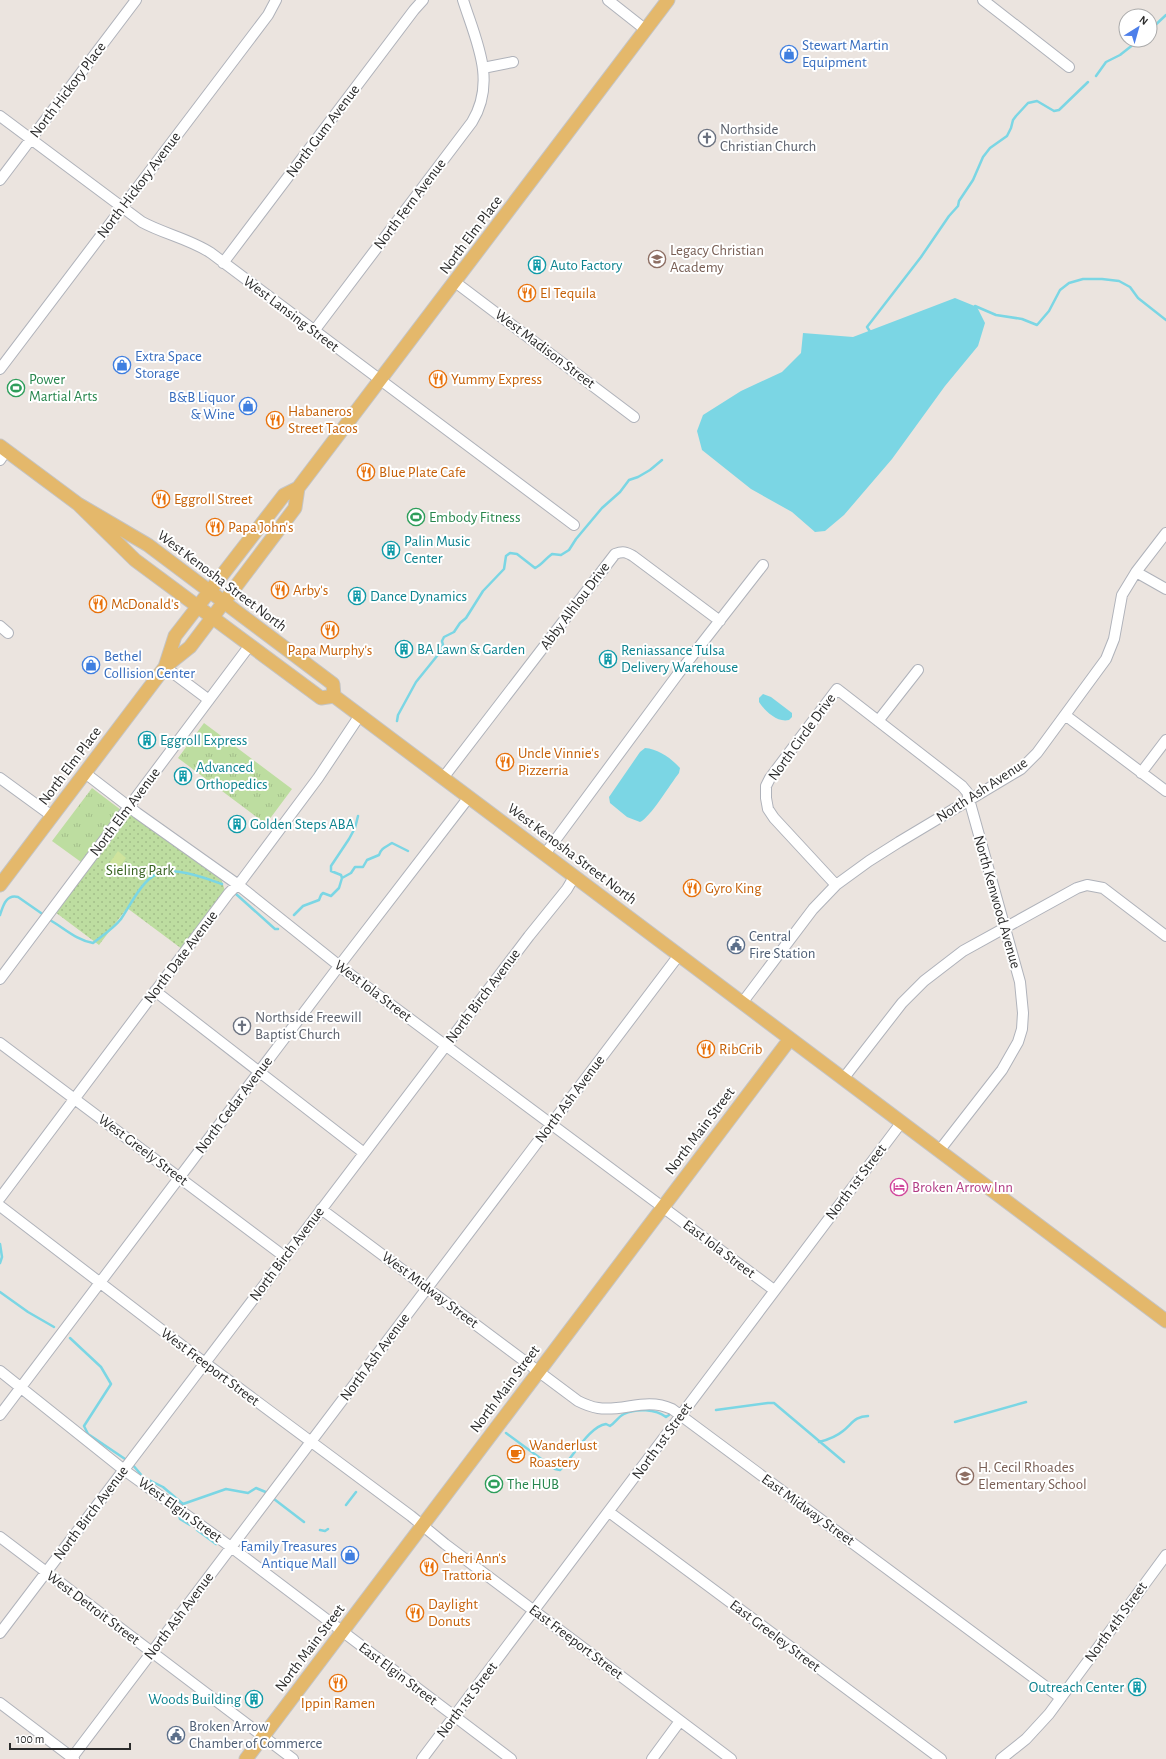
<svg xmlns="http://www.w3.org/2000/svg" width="1166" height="1759" viewBox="0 0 1166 1759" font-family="'Alegreya Sans',sans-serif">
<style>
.grass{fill:url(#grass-tufts)}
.park{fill:url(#park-dots)}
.pitch{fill:#cfe39d}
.water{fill:#7bd6e4}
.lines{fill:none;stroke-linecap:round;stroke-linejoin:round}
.stream{stroke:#7bd6e4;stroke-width:2.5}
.minor-casing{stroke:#afb2ba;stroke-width:12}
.major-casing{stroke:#c4c4c4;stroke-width:15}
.minor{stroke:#fff;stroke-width:10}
.major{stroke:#e4b86b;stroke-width:13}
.labels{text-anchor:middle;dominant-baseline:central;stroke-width:4;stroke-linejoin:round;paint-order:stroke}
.shop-label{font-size:15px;fill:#366cbe;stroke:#fff;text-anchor:start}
.street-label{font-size:15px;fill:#2b2b2b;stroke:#fff}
.worship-label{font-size:15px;fill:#5b616d;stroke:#fff;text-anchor:start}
.education-label{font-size:15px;fill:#785e54;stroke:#fff;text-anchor:start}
.culture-label{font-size:15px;fill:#0d838f;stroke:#fff;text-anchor:start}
.food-label{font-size:15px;fill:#c56008;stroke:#fff;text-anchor:start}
.leisure-label{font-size:15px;fill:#27864d;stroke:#fff;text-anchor:start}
.park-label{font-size:15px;fill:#376221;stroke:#fff}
.service-label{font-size:15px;fill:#4e5e75;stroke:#fff;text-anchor:start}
.hotel-label{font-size:15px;fill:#b23c85;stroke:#fff;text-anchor:start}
</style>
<defs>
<pattern id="grass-tufts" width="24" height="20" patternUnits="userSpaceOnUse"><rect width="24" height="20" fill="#bddda0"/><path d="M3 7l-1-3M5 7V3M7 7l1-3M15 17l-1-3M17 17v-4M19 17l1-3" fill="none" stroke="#a3be8a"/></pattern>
<pattern id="park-dots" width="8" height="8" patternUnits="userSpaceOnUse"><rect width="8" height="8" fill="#bddda0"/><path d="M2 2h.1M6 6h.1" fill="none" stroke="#a3be8a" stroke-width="1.8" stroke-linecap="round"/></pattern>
</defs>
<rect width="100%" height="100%" fill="#ebe4df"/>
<path class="grass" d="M204,723L292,789L266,824L178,758Z
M92,788L121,810L81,862L52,841Z"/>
<path class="park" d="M128,815H132L221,878L225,891L182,949L127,908L99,945L55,912Z"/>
<path class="pitch" d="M118,851L126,858L113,875L105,869Z"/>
<path class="water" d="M955,298L977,307L985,323L978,346L945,386L892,459L844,515L825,531L815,532L792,512L751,489L702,450L697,431L703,415L741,391L782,372L801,353L803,333L853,337Z
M763,694L771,697L792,713V717L789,720C777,723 765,711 759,702V698Z
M645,748C658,749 671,758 680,768L679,773C671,783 650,818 640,822L627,817L610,803L609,797L640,752Z"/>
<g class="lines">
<path class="stream" d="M1150,30L1166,15
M1096,76L1106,62L1120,55L1139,40
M975,306L996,315L1022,319L1037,325L1049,311L1060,290L1069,283L1083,279H1102L1119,281L1130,287L1138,298L1166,320
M871,333L867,327L921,257L949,216L958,206L959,201L973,180L983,157L990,148L1007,136L1011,128L1013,120L1016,116L1028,103L1037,101L1054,111L1059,110L1088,82
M397,721L398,715L416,682L437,656L443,645L442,641L444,637L454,632L460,623L466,618L483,591L504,569L506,556L510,553L517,554L535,568C542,565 545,559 552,554L561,555L569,550L576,539L602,508L620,492L629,480L638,477L650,470L662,460
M342,878L351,873L355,867H363L367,860L379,855C381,848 386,847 392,843L408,851
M236,894L275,929H278
M0,915C3,906 6,894 18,897L41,913
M294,915L303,906L319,900L321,895L323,893L331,896L339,888L342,878L341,875L331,871V866L349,839L355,828L358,816
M50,920C64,928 76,940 93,943C102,936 114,928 121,919C130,906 142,880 157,874C174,866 205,878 222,884
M0,1244L2,1257L0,1263
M0,1292L28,1312L54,1327
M70,1338L101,1367L111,1384L84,1426L88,1434L128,1461
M716,1410L768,1403H774L844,1462
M955,1422L1026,1402
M506,1433L555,1469L560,1470C572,1459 589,1426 606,1424L610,1426C615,1423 618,1417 624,1414C636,1408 656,1409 666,1417L669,1415
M819,1442C827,1440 837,1436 843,1431C852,1424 855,1416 868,1416
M132,1464L143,1477L163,1487L183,1504L226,1489L248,1493L256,1488L268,1493
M274,1499L304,1522
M346,1505L356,1492
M179,1515L180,1519L190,1525
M197,1530L216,1544
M320,1530L325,1531L328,1529"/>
<defs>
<path id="minor" d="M608,0L646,30
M983,0L1069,67
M483,68L513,62
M0,116L142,222C164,234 190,239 211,253L574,525
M0,180L136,0
M223,263L414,10L423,0
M455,282L634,417
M314,331L472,122C497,81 476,41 463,0
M0,369L268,15L276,0
M0,460L6,451
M1136,572L1166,589
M0,626L8,633
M165,667L209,700
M1065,715L1166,791
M878,721L918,670
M85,773L137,813L237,884L347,972L774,1290
M1141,773L1166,740
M0,778L52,816
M443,778L615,554C623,551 626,552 633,556L720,621
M545,854L678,674L763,565
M836,885L774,818L768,809L766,798V786L770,778L837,689L962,786L967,792L1020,982L1023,1013L1022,1029L1018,1042L1002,1070L939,1151
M0,979L250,645
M155,991L364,1153
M742,1003L813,909L836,885L869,861L899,842L1021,769L1037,753L1106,659L1114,639L1122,595L1136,572L1166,533
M0,1043L285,1257
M843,1079L902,1003L924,981L963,951L1077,888L1087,885L1103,888L1166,936
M0,1198L229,893L242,880L318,778L360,715
M0,1206L197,1357L411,1516L445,1544L731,1759
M321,1209L578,1401C584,1404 591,1407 598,1408C624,1412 645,1397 672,1409L1061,1698
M0,1371L124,1470L231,1547L511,1759
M0,1415L339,966L469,797
M609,1512L941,1759
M0,1537L293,1759
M0,1633L529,936L567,889L574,877
M0,1703L74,1759
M71,1759L679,955
M422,1759L901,1123
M652,1759L680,1721
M1001,1759L1026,1739L1049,1714L1166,1555"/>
<path id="major" d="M0,446L78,504L148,545L333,684L334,696
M78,504L135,560L321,698L334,696L1166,1321
M165,667L175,636L284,495L298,488
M0,885L165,667L190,647L295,508L298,488L668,0
M246,1759L790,1039"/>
</defs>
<use href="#minor" class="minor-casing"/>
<use href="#major" class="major-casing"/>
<use href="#minor" class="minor"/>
<use href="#major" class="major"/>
</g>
<defs>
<symbol id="shop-ring" viewBox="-11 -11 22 22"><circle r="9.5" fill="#fff" stroke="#3f7fe0" stroke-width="1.5"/><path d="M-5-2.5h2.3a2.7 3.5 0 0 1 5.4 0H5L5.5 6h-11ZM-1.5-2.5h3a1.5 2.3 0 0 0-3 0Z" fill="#3f7fe0"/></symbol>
<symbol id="church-ring" viewBox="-11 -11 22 22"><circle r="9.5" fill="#fff" stroke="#6b7280" stroke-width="1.5"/><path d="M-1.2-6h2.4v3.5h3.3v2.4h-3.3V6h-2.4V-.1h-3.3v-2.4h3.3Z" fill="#6b7280"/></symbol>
<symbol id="school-ring" viewBox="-11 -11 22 22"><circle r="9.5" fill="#fff" stroke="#8d6e63" stroke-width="1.5"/><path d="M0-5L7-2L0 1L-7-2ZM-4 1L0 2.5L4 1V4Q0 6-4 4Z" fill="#8d6e63"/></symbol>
<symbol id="building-ring" viewBox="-11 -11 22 22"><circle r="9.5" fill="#fff" stroke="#0f9aa8" stroke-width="1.5"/><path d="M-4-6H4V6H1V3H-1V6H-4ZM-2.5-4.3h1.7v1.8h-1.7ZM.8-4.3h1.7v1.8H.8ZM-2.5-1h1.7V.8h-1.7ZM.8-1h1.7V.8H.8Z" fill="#0f9aa8"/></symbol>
<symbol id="restaurant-ring" viewBox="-11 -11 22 22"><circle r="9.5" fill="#fff" stroke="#e8710a" stroke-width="1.5"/><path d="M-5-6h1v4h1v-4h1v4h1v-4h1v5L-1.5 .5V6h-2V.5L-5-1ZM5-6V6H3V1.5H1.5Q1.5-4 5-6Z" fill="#e8710a"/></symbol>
<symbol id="stadium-ring" viewBox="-11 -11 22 22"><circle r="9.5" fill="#fff" stroke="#2e9e5b" stroke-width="1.5"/><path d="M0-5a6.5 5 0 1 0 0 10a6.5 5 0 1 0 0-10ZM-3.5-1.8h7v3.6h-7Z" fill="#2e9e5b"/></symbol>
<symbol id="civic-ring" viewBox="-11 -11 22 22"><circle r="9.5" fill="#fff" stroke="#5c6f8a" stroke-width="1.5"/><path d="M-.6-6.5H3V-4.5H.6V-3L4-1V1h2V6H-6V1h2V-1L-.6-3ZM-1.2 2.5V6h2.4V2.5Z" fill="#5c6f8a"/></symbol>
<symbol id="hotel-ring" viewBox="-11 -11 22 22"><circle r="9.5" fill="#fff" stroke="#d1479c" stroke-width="1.5"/><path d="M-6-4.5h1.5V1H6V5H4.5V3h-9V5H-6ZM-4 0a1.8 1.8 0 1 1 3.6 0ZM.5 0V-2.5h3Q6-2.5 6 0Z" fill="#d1479c"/></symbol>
<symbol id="cafe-ring" viewBox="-11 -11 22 22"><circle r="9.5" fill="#fff" stroke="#e8710a" stroke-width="1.5"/><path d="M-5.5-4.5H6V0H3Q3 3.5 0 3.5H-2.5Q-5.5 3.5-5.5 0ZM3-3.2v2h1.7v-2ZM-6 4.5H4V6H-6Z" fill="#e8710a"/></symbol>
</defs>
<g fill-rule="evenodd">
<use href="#shop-ring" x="779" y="44" width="20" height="20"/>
<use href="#church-ring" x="697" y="128" width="20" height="20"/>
<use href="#school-ring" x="647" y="249" width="20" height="20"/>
<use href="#building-ring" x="527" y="255" width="20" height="20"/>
<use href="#restaurant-ring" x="517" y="283" width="20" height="20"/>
<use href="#shop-ring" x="112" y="355" width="20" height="20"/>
<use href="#restaurant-ring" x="428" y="369" width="20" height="20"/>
<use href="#stadium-ring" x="6" y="378" width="20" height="20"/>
<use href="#shop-ring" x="238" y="396" width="20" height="20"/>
<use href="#restaurant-ring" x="265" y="410" width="20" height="20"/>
<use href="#restaurant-ring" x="356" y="462" width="20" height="20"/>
<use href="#restaurant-ring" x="151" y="489" width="20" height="20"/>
<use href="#stadium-ring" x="406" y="507" width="20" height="20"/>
<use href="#restaurant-ring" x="205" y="517" width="20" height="20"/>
<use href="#building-ring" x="381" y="540" width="20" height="20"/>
<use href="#restaurant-ring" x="270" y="580" width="20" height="20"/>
<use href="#building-ring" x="347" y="586" width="20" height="20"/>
<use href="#restaurant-ring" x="88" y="594" width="20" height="20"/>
<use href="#restaurant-ring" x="320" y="620" width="20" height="20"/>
<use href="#building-ring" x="394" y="639" width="20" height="20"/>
<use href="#building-ring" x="598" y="649" width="20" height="20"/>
<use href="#shop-ring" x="81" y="655" width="20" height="20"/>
<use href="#building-ring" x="137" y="730" width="20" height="20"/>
<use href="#restaurant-ring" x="495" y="752" width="20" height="20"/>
<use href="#building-ring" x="173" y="766" width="20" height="20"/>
<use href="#building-ring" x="227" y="814" width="20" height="20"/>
<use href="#restaurant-ring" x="682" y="878" width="20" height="20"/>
<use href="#civic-ring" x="726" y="935" width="20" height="20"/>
<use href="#church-ring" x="232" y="1016" width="20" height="20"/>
<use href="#restaurant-ring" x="696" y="1039" width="20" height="20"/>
<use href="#hotel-ring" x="889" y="1177" width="20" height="20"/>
<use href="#cafe-ring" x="506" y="1444" width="20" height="20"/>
<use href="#school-ring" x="955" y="1466" width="20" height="20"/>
<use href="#stadium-ring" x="484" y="1474" width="20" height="20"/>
<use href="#shop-ring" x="340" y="1545" width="20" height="20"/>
<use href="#restaurant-ring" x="419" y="1557" width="20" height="20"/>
<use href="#restaurant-ring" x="405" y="1603" width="20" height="20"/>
<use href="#restaurant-ring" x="328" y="1673" width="20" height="20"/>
<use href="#building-ring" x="1127" y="1677" width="20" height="20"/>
<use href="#building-ring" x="244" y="1689" width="20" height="20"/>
<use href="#civic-ring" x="166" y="1725" width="20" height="20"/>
</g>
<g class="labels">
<g class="shop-label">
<text x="802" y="45">Stewart Martin<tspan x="802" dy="17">Equipment</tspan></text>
<text x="135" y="356">Extra Space<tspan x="135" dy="17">Storage</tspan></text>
<text x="235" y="397" text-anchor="end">B&amp;B Liquor<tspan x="235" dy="17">&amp; Wine</tspan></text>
<text x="104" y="656">Bethel<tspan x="104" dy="17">Collision Center</tspan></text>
<text x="337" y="1546" text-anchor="end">Family Treasures<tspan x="337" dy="17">Antique Mall</tspan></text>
</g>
<g class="street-label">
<text transform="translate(68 90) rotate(-53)">North Hickory Place</text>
<text transform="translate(323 131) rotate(-53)">North Gum Avenue</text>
<text transform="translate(139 185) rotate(-53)">North Hickory Avenue</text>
<text transform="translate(410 204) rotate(-53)">North Fern Avenue</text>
<text transform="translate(471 235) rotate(-53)">North Elm Place</text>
<text transform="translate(291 314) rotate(37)">West Lansing Street</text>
<text transform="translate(545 349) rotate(37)">West Madison Street</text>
<text transform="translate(222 581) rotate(37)">West Kenosha Street North</text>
<text transform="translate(575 606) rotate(-53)">Abby Alhlou Drive</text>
<text transform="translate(802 737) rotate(-54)">North Circle Drive</text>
<text transform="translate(70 766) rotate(-53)">North Elm Place</text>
<text transform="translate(982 790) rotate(-33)">North Ash Avenue</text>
<text transform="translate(125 812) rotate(-53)">North Elm Avenue</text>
<text transform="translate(572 854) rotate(37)">West Kenosha Street North</text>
<text transform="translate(997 902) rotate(74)">North Kenwood Avenue</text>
<text transform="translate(181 957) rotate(-53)">North Date Avenue</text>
<text transform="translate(373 991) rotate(37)">West Iola Street</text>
<text transform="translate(483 996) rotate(-53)">North Birch Avenue</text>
<text transform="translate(570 1099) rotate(-53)">North Ash Avenue</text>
<text transform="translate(234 1105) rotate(-53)">North Cedar Avenue</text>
<text transform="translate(700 1131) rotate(-53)">North Main Street</text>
<text transform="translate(143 1150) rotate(37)">West Greely Street</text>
<text transform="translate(856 1182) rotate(-53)">North 1st Street</text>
<text transform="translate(719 1249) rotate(37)">East Iola Street</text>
<text transform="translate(287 1254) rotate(-53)">North Birch Avenue</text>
<text transform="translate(430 1290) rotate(37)">West Midway Street</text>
<text transform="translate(375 1357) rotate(-53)">North Ash Avenue</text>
<text transform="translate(210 1367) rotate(37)">West Freeport Street</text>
<text transform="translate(505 1389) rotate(-53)">North Main Street</text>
<text transform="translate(662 1441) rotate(-54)">North 1st Street</text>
<text transform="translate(180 1510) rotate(36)">West Elgin Street</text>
<text transform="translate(808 1510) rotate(36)">East Midway Street</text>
<text transform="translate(91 1513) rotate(-53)">North Birch Avenue</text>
<text transform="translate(93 1608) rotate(37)">West Detroit Street</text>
<text transform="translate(179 1616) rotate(-53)">North Ash Avenue</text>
<text transform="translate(1116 1622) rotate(-54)">North 4th Street</text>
<text transform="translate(775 1636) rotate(37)">East Greeley Street</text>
<text transform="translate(576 1642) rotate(37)">East Freeport Street</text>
<text transform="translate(310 1648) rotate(-53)">North Main Street</text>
<text transform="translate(398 1674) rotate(37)">East Elgin Street</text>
<text transform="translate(467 1700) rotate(-53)">North 1st Street</text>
</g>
<g class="worship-label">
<text x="720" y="129">Northside<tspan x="720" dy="17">Christian Church</tspan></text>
<text x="255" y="1017">Northside Freewill<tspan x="255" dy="17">Baptist Church</tspan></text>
</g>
<g class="education-label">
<text x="670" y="250">Legacy Christian<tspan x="670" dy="17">Academy</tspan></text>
<text x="978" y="1467">H. Cecil Rhoades<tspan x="978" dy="17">Elementary School</tspan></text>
</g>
<g class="culture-label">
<text x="550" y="265">Auto Factory</text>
<text x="404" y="541">Palin Music<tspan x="404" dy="17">Center</tspan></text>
<text x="370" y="596">Dance Dynamics</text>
<text x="417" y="649">BA Lawn &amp; Garden</text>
<text x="621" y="650">Reniassance Tulsa<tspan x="621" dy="17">Delivery Warehouse</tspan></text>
<text x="160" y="740">Eggroll Express</text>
<text x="196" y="767">Advanced<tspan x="196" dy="17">Orthopedics</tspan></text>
<text x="250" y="824">Golden Steps ABA</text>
<text x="1124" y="1687" text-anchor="end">Outreach Center</text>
<text x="241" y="1699" text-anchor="end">Woods Building</text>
</g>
<g class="food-label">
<text x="540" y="293">El Tequila</text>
<text x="451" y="379">Yummy Express</text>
<text x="288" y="411">Habaneros<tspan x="288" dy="17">Street Tacos</tspan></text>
<text x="379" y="472">Blue Plate Cafe</text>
<text x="174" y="499">Eggroll Street</text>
<text x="228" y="527">Papa John's</text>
<text x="293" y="590">Arby's</text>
<text x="111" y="604">McDonald's</text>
<text x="330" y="650" text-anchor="middle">Papa Murphy's</text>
<text x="518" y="753">Uncle Vinnie's<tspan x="518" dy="17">Pizzerria</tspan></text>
<text x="705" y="888">Gyro King</text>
<text x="719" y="1049">RibCrib</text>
<text x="529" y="1445">Wanderlust<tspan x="529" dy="17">Roastery</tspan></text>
<text x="442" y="1558">Cheri Ann's<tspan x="442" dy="17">Trattoria</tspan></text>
<text x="428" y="1604">Daylight<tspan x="428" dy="17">Donuts</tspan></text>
<text x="338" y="1703" text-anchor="middle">Ippin Ramen</text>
</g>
<g class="leisure-label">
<text x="29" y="379">Power<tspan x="29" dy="17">Martial Arts</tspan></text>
<text x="429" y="517">Embody Fitness</text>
<text x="507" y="1484">The HUB</text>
</g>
<g class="park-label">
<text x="140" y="870">Sieling Park</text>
</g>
<g class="service-label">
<text x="749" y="936">Central<tspan x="749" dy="17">Fire Station</tspan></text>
<text x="189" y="1726">Broken Arrow<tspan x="189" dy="17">Chamber of Commerce</tspan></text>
</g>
<g class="hotel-label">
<text x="912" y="1187">Broken Arrow Inn</text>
</g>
</g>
<g transform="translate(1138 28) rotate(37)"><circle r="19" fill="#ffffff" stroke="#aaaaaa"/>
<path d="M0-3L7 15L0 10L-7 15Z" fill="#4d7fea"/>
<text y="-6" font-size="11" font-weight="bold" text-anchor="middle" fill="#2b2b2b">N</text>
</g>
<path d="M10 1743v6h120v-6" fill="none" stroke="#2b2b2b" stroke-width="2"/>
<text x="16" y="1743" font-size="12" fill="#2b2b2b" stroke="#ffffff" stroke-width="3" paint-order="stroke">100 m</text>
</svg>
